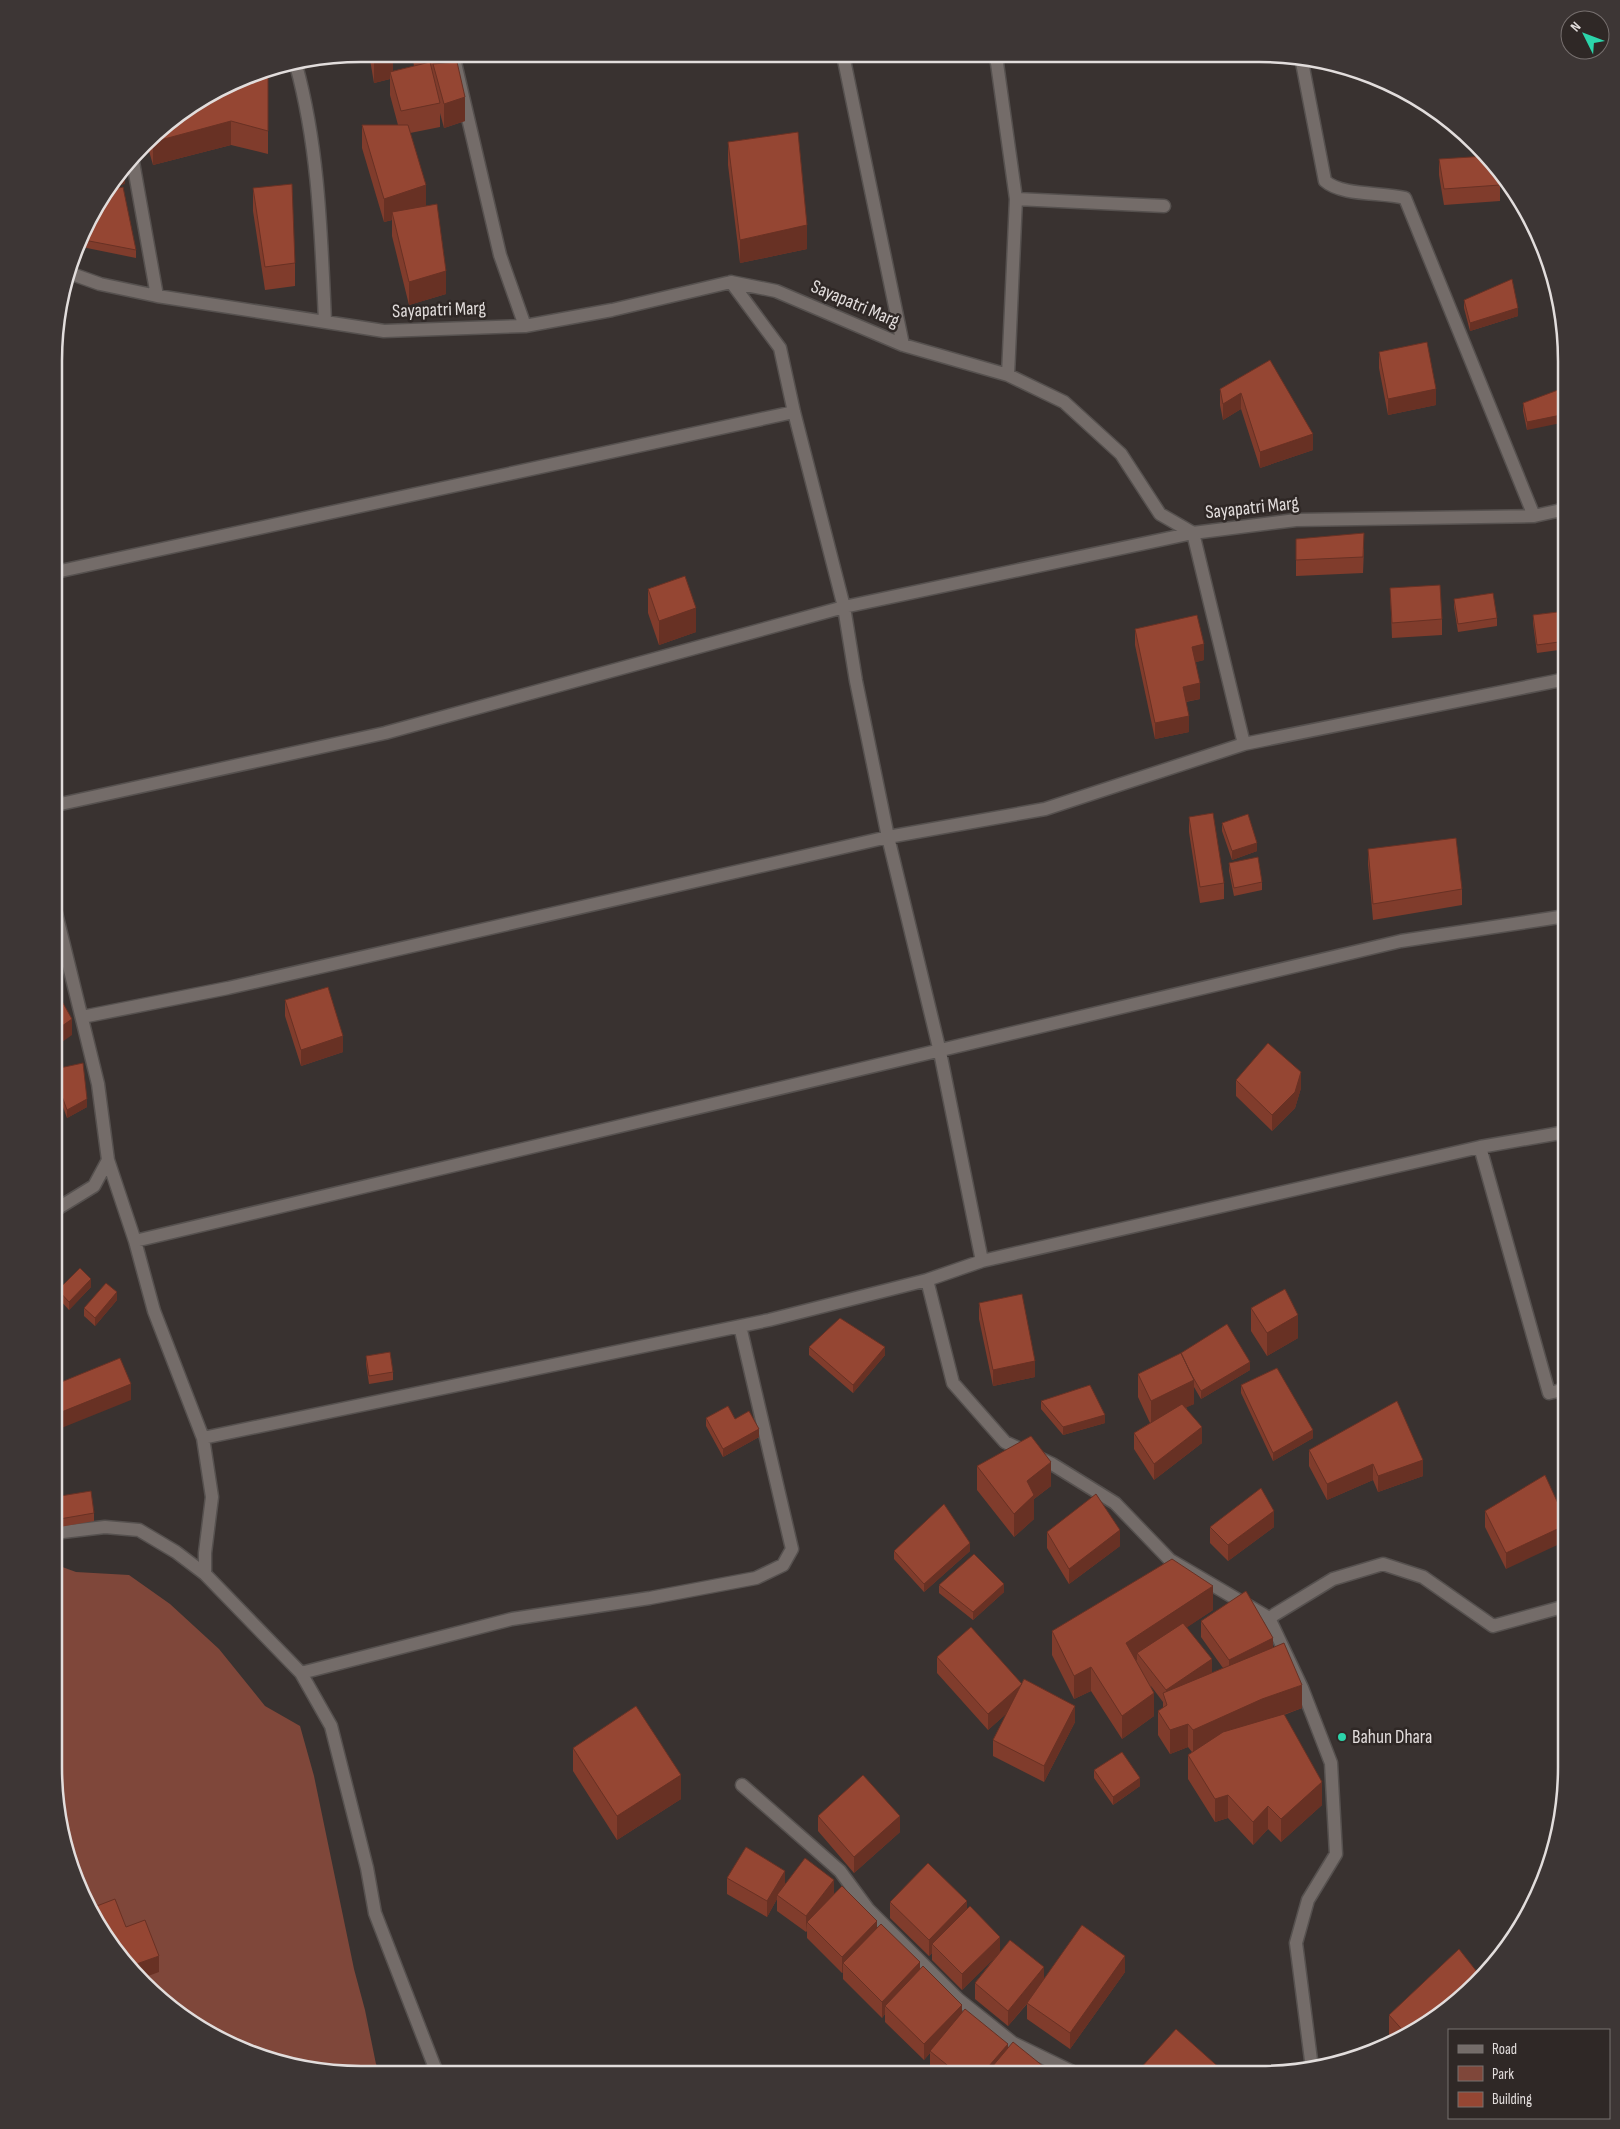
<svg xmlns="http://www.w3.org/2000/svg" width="1620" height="2129" viewBox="0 0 1620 2129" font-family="'Sofia Sans Condensed',sans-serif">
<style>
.green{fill:#7f473a}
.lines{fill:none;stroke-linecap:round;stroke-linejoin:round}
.minor-casing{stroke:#56514f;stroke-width:15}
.minor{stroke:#746c69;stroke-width:12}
.wall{fill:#803c2c}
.shaded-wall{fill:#683124}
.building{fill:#954633;stroke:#683124}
.poi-dot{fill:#2cd5ab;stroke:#2f2826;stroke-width:2}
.labels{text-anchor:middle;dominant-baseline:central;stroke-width:5;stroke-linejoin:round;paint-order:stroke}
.street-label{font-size:19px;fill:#e2dddc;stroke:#2f2826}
.poi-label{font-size:19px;fill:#e2dddc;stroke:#2f2826;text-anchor:start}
.rim{fill:none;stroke:#e2dddc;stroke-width:2.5}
</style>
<rect width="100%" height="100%" fill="#393230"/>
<path class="green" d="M54,1564L76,1572L129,1575L170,1604L219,1649L265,1706L300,1726L314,1776L354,1969L365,2010L376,2064L381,2073H322L262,2059L190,2023L130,1971L86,1904L64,1847L54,1768Z"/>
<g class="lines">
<defs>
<path id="minor" d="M453,54L500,255L525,326
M843,55L903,345
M996,56L1016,199L1008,375
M1301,57L1325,181C1342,196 1381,192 1405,198L1534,516
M296,65C319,148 321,235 325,321
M133,162L157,296
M1016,199L1164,206
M72,274L100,284L157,296L384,331L525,326L612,310L731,282L776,291L903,345L1008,375L1064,402L1121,454L1160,514L1193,533L1296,520L1534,516L1566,509
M731,282L780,348L794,412L844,607L856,681L888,837L940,1052L982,1261
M56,572L794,412
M56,805L385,733L844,607L1193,533L1244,744
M55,909L98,1084L108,1160L135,1241L154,1311L203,1438L212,1497L205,1553V1574L301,1673L331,1726L367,1868L375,1913L437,2073
M82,1017L228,988L888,837L1045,809L1244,744L1566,679
M1480,1147L1549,1393L1566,1389
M55,1210L94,1186L108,1160
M135,1241L1401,941L1566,916
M927,1280L953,1383L1005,1442L1052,1464L1115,1503L1170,1560L1269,1618L1302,1688L1331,1763L1336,1854L1308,1900L1296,1943L1312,2068
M203,1438L769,1320L927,1280L982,1261L1480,1147L1566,1132
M54,1533L105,1527L139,1530L176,1552L205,1574
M1269,1618L1333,1579L1383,1564L1423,1577L1493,1626L1566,1606
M301,1673L512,1619L650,1598L756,1578L783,1565L792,1549L740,1326
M742,1785L840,1871L868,1909L958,1999L1013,2043L1079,2075"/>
</defs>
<use href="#minor" class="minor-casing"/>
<use href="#minor" class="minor"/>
</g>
<path class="wall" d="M369,54H407V60L393,62V71L414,66L412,54H449V63L465,121L444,128L440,113V127L410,133L426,206L446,294L409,305L392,236V220L384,222L362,148V125H398L390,95V79L374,83Z
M268,70V154L231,145L153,165L147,144L159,130Z
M728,142L807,249L740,263L728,165Z
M1439,159L1500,185V201L1444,205L1439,175Z
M253,188L295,263V286L265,290L253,211Z
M95,208L136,250V258L82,247Z
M1464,300L1518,316L1470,331L1464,308Z
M1379,352L1436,405L1388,415L1379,368Z
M1270,360L1313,450L1260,468L1241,409L1223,420L1220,405V389Z
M1566,389L1527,430L1523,411V403Z
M1296,539L1364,549L1363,573L1296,576Z
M1390,588L1442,619V635L1392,638Z
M648,589L696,632L659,645L648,613Z
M1454,599L1497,618V626L1458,632L1454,607Z
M1566,611V649L1537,653L1533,623V615Z
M1135,629L1204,660L1196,662L1200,699L1186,702L1189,732L1155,739L1135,645Z
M1189,817L1224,883V899L1200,903L1189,832Z
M1222,823L1257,851L1232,860L1222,831Z
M1368,849L1462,889V905L1373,920L1368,864Z
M1229,863L1262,882V890L1234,896L1229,871Z
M285,1000L343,1052L301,1066L285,1016Z
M55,1069L87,1107L67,1118L55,1085Z
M1236,1080L1301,1088L1295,1108L1272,1131L1236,1096Z
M91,1287L69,1310L58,1298V1290Z
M117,1300L95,1326L84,1316V1308Z
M979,1303L1035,1377L993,1386L979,1319Z
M1251,1308L1298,1338L1267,1356L1251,1331Z
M809,1347L885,1355L853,1393L809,1355Z
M366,1356L393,1372V1380L369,1384L366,1364Z
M1250,1370L1201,1399L1194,1387V1404L1186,1407L1202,1443L1154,1480L1134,1449V1433L1150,1423L1138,1397V1374Z
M1241,1385L1313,1438L1273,1461L1241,1393Z
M1041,1401L1105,1423L1063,1435L1041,1409Z
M706,1418L759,1437L723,1457L706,1426Z
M1309,1450L1423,1476L1378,1492L1373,1480L1327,1500L1309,1466Z
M977,1466L1051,1486L1034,1499V1519L1014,1537L977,1490Z
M54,1497L94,1513V1521L54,1528Z
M1485,1511L1566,1521L1506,1569L1485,1527Z
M1210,1527H1274L1228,1561L1210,1543Z
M1047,1532L1120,1546L1069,1584L1047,1548Z
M894,1551H970L924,1592L894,1559Z
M939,1585L1004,1592L973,1620L939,1593Z
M1213,1610L1187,1627L1212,1673L1223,1668L1201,1637V1621L1273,1647L1302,1708L1284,1715L1322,1805L1281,1842L1268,1829L1253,1845L1228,1818L1215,1822L1188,1779V1755L1192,1752L1188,1747L1170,1754L1158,1735V1711L1163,1708V1702L1151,1686L1154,1716L1122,1739L1091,1691L1074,1699L1052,1655V1631Z
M937,1657L1022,1684L1075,1722L1044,1782L993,1756V1740L1007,1713L988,1730L937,1673Z
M573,1748L681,1799L617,1840L573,1771Z
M1094,1770L1140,1786L1113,1805L1094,1778Z
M818,1816L900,1832L854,1873L818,1831Z
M727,1878L785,1884L834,1894L877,1928L962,2013L1008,2048L1054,2075L939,2074L930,2067V2053L924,2060L885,2022V2014L882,2018L843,1979V1972L842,1973L807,1938V1931L806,1932L777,1911V1899L767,1917L727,1894Z
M890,1902L967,1909L1000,1952L1044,1979L1125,1972L1070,2049L1027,2019V2004L1008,2026L975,1999V1983L996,1956L962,1990L932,1960V1953L929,1956L890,1918Z
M1462,1999L1395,2043L1393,2044L1389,2039V2015Z
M1139,2070L1223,2075H1139Z"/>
<path class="shaded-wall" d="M393,55V78L390,72V79L374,83V60Z
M465,97V121L444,128V104Z
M231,121V145L153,165V142Z
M125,171V184L111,188Z
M426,185V208L392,212V220L384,222V199Z
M807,225V249L740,263V240Z
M446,271V294L409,305V282Z
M1518,308V316L1470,331V323Z
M1436,389V405L1388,415V399Z
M1241,393V409L1223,420V404Z
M1566,414V422L1527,430V422Z
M1313,434V450L1260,468V452Z
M696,608V632L659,645V621Z
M1204,644V660L1192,663V647Z
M1200,683V699L1183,702V687Z
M1189,716V732L1155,739V723Z
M1257,843V851L1232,860V851Z
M72,1019V1035L55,1047V1031Z
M343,1036V1052L301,1066V1050Z
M1301,1072V1088L1295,1108L1272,1131V1115Z
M87,1099V1107L67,1118V1110Z
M91,1279V1287L69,1310V1302Z
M117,1292V1300L95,1326V1318Z
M1298,1315V1338L1267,1356V1333Z
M885,1347V1355L853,1393V1385Z
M1035,1361V1377L993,1386V1370Z
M1250,1362V1370L1201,1399V1391Z
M1194,1380V1404L1151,1424V1401Z
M131,1384V1400L54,1431V1415Z
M1105,1415V1423L1063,1435V1427Z
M1202,1427V1443L1154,1480V1464Z
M759,1429V1437L723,1457V1449Z
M1313,1430V1438L1273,1461V1453Z
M1423,1460V1476L1378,1492V1476Z
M1051,1462V1486L1034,1499V1519L1014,1537V1514L1027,1481Z
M1373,1464V1480L1327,1500V1484Z
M1274,1511V1527L1228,1561V1545Z
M1566,1525V1541L1506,1569V1553Z
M1120,1530V1546L1069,1584V1569Z
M970,1543V1551L924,1592V1584Z
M1004,1584V1592L973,1620V1612Z
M1213,1586V1610L1141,1658L1137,1653V1660L1126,1667V1643Z
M1273,1638V1654L1229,1676V1660Z
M1212,1659V1675L1166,1702V1690Z
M1091,1667V1691L1074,1699V1676Z
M1022,1684V1700L988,1730V1714Z
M1302,1685V1708L1262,1722L1193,1754V1730L1262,1699Z
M1154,1693V1716L1122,1739V1716Z
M1075,1706V1722L1044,1782V1766Z
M1188,1724V1747L1170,1754V1730Z
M681,1775V1799L617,1840V1816Z
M1140,1778V1786L1113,1805V1797Z
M1322,1782V1805L1281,1842V1819Z
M1228,1795V1818L1215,1822V1799Z
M1268,1806V1829L1253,1845V1822Z
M900,1816V1832L854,1873V1857Z
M785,1871V1886L777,1895V1899L767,1917V1901Z
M834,1880V1896L807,1922L806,1932V1916Z
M967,1901V1917L932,1944V1953L929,1956V1940Z
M877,1921V1937L843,1963V1972L842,1973V1957Z
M1000,1937V1953L962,1990V1974Z
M159,1956V1972L140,1979L130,1971L128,1967Z
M1125,1956V1972L1070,2049V2033Z
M920,1962V1978L885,2006V2014L882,2018V2002Z
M1044,1967V1983L1008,2026V2011Z
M962,2005V2020L930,2051V2053L924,2060V2044Z
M1008,2044V2060L995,2075L982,2074Z"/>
<path class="building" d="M373,54H393V55L374,60Z
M414,54H429L414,56Z
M430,62L440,103L401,111L390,72Z
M457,62L465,97L444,104L433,64Z
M268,70V131L231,121L153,142L152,138L159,130L261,71Z
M362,125H408L426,185L384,199Z
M798,132L807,225L740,240L728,142Z
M1487,156L1490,158L1499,172L1500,185L1444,189L1439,159Z
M292,184L295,263L265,267L253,188Z
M123,187L136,250L84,240L95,208L110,190Z
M437,204L446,271L409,282L392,212Z
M1512,279L1518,308L1470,323L1464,300Z
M1427,342L1436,389L1388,399L1379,352Z
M1270,360L1313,434L1260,452L1241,393L1223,404L1220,389Z
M1566,387V414L1527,422L1523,403Z
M1364,533L1363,557L1296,560V539Z
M685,576L696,608L659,621L648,589Z
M1440,585L1442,619L1392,623L1390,588Z
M1493,593L1497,618L1458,624L1454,599Z
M1566,611V641L1537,645L1533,615Z
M1197,615L1204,644L1192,647L1200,683L1183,687L1189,716L1155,723L1135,629Z
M1213,813L1224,883L1200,887L1189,817Z
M1248,814L1257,843L1232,851L1222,823Z
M1456,838L1462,889L1373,904L1368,849Z
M1258,857L1262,882L1234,888L1229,863Z
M328,987L343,1036L301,1050L285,1000Z
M55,989L72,1019L55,1031Z
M1268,1043L1301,1072L1295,1092L1272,1115L1236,1080Z
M83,1063L87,1099L67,1110L55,1077V1069Z
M80,1268L91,1279L69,1302L58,1290Z
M106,1283L117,1292L95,1318L84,1308Z
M1285,1289L1298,1315L1267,1333L1251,1308Z
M1022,1294L1035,1361L993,1370L979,1303Z
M840,1318L885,1347L853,1385L809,1347Z
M1227,1324L1250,1362L1201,1391L1191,1374L1181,1353Z
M390,1352L393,1372L369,1376L366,1356Z
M1181,1353L1194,1380L1151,1401L1138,1374Z
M120,1358L131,1384L54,1415V1385Z
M1277,1368L1313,1430L1273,1453L1241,1385Z
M1090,1385L1105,1415L1063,1427L1041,1401Z
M1397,1401L1423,1460L1378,1476L1373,1464L1327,1484L1309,1450Z
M1182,1404L1202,1427L1154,1464L1134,1433Z
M728,1406L735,1419L749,1411L759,1429L723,1449L706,1418Z
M1031,1436L1051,1462L1027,1481L1034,1495L1014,1514L977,1466Z
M1545,1475L1566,1521V1525L1506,1553L1485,1511Z
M1261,1488L1274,1511L1228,1545L1210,1527Z
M91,1491L94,1513L54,1520V1497Z
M1096,1494L1120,1530L1069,1569L1047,1532Z
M944,1504L970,1543L924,1584L894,1551Z
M974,1554L1004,1584L973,1612L939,1585Z
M1172,1559L1213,1586L1126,1643L1154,1693L1122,1716L1091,1667L1074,1676L1052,1631Z
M1246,1591L1273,1638L1229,1660L1201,1621Z
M1183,1623L1212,1659L1166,1690L1137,1653Z
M971,1627L1022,1684L988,1714L937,1657Z
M1284,1643L1302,1685L1262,1699L1193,1730L1188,1724L1170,1730L1158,1711L1167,1705L1163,1693Z
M1024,1679L1075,1706L1044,1766L993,1740Z
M636,1706L681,1775L617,1816L573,1748Z
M1284,1714L1322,1782L1281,1819L1268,1806L1253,1822L1228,1795L1215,1799L1188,1755L1223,1732Z
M1122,1752L1140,1778L1113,1797L1094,1770Z
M863,1775L900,1816L854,1857L818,1816Z
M746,1847L785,1871L767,1901L727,1878Z
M805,1858L834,1880L806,1916L777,1895Z
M928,1863L967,1901L929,1940L890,1902Z
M842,1886L877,1921L842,1957L807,1922Z
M115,1899L126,1927L145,1920L159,1956L128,1967L89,1909Z
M970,1906L1000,1937L962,1974L932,1944Z
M881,1924L920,1962L882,2002L843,1963Z
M1082,1925L1125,1956L1070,2033L1027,2003Z
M1010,1940L1044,1967L1008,2011L975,1983Z
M1459,1949L1481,1977L1462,1999L1407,2035L1389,2015Z
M923,1966L962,2005L924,2044L885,2006Z
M965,2009L1008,2044L982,2074H958L930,2051Z
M1176,2029L1223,2071L1219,2075H1145L1139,2070Z
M1013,2042L1054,2075L986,2074Z"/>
<circle class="poi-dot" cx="1342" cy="1737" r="5"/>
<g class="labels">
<g class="street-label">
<text transform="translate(855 304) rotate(23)">Sayapatri Marg</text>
<text transform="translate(439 310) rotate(-2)">Sayapatri Marg</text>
<text transform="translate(1252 508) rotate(-6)">Sayapatri Marg</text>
</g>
<g class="poi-label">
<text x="1352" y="1737">Bahun Dhara</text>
</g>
</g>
<path d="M0 0H1620V2129H0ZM361 62H1259A299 299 0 0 1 1558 361V1767A299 299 0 0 1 1259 2066H361A299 299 0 0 1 62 1767V361A299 299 0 0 1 361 62Z" fill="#3d3635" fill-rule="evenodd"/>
<path class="rim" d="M361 62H1259A299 299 0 0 1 1558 361V1767A299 299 0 0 1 1259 2066H361A299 299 0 0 1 62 1767V361A299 299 0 0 1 361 62Z"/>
<rect x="1448" y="2029" width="162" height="90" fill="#2f2826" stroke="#77706f"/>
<rect x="1458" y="2045" width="25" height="8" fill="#746c69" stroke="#77706f"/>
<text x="1492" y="2054" font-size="15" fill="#e2dddc">Road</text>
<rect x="1458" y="2066" width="25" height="15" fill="#7f473a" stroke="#77706f"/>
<text x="1492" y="2079" font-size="15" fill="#e2dddc">Park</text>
<rect x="1458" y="2092" width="25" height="15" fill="#954633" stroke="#77706f"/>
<text x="1492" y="2104" font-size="15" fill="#e2dddc">Building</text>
<g transform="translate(1585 35) rotate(312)"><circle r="24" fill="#2f2826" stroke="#77706f"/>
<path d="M0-4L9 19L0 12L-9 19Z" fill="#2cd5ab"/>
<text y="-8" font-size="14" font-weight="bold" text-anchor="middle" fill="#e2dddc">N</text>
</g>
</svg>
